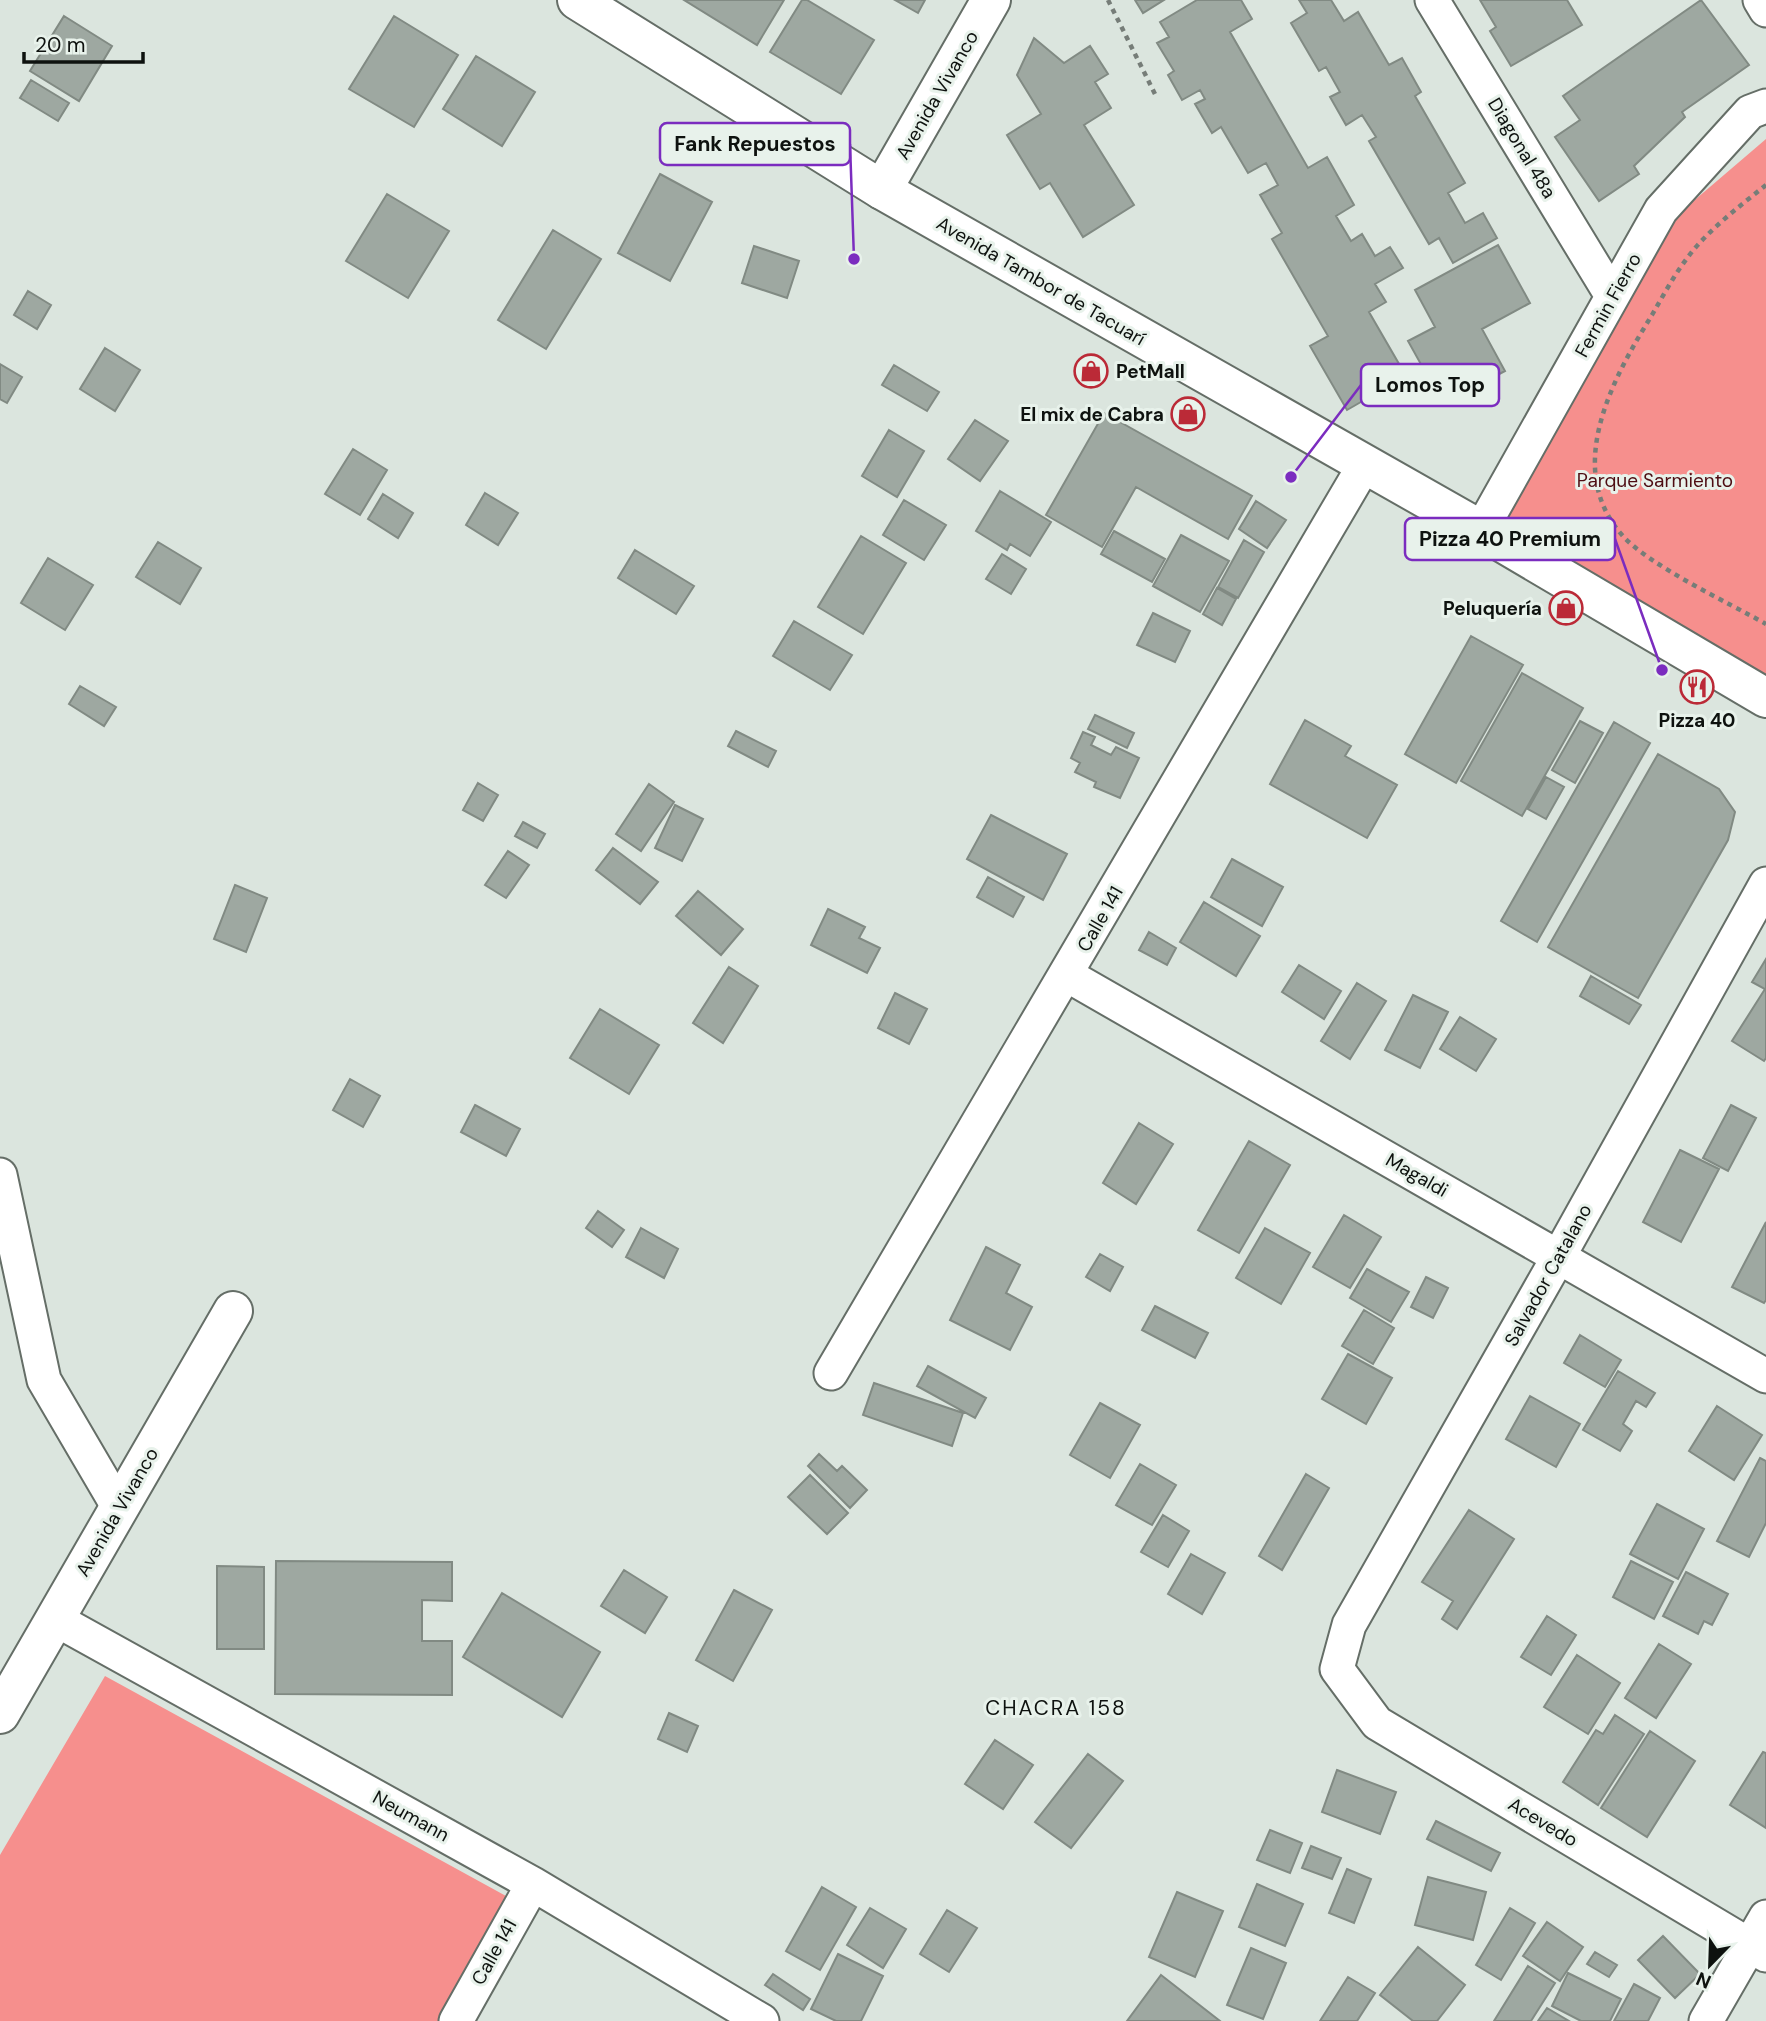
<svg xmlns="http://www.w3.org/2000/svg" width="1766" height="2021" viewBox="0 0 1766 2021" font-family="'DM Sans',sans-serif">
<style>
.green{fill:#f68f8d}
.building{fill:#9ea8a1;stroke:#818a83;stroke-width:2}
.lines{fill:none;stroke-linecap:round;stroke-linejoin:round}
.street-casing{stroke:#656e67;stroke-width:37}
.secondary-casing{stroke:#656e67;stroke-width:42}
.primary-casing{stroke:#656e67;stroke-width:42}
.path{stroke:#767d78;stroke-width:4.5;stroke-dasharray:5 5;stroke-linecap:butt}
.street{stroke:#fff;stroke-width:33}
.secondary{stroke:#fff;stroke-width:38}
.primary{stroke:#fff;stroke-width:38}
.labels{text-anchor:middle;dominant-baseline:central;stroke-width:6;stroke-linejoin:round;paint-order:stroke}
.street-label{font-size:19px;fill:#0e120f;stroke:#e8f2eb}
.poi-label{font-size:19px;font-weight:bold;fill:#0e120f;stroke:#e8f2eb;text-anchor:end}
.park-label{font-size:19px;fill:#4e0d13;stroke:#e8f2eb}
.neighbourhood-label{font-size:21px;letter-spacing:2px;fill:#0e120f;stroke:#e8f2eb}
.leader{fill:none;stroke:#7b2cbf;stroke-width:2.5}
.callout-dot{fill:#7b2cbf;stroke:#e8f2eb;stroke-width:2.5}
.callout{fill:#e8f2eb;stroke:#7b2cbf;stroke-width:2.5}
.callout-label{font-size:21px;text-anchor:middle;font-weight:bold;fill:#0e120f}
</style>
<rect width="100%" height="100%" fill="#dbe5de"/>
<path class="green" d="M1766,139V675L1505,523L1662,228Z
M105,1676L506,1896L439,2021H0V1855Z"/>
<path class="building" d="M684,0H784L757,45Z
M802,0H807L874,40L841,94L770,52Z
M895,0H925L918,13Z
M1135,0H1164L1143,13Z
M1197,0H1241L1252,19L1230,32L1308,168L1327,157L1354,205L1336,216L1351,241L1362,234L1375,256L1390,247L1403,268L1375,284L1386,302L1369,312L1406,376L1347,410L1310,346L1328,336L1272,239L1282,233L1260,195L1278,185L1266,163L1248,173L1221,127L1212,133L1195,104L1205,99L1200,90L1182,100L1168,75L1174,71L1157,43L1169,37L1160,22Z
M1299,0H1331L1344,21L1358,12L1389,65L1402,58L1421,92L1415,96L1465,183L1448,193L1465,223L1483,213L1497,238L1453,263L1439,238L1429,244L1369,141L1376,137L1362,115L1346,125L1330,97L1340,92L1326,67L1319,71L1291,23L1307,13Z
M1480,0H1567L1582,25L1511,66L1490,31L1496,27Z
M1701,0L1749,65L1682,112L1685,117L1634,166L1639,174L1599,201L1555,137L1580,120L1563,96Z
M64,16L112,46L79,101L30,71Z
M394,16L458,55L414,127L349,89Z
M1034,38L1064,63L1090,46L1108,74L1095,82L1111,108L1084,125L1134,205L1083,237L1050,183L1040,189L1007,135L1041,114L1017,75Z
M476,56L535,92L502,146L443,109Z
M31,80L69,103L58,121L20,98Z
M660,174L712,202L670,281L618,253Z
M387,194L449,231L408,298L346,261Z
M553,230L601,259L546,349L498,320Z
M1498,245L1530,303L1482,329L1505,371L1443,404L1408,341L1435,327L1415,290Z
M754,246L799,261L787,298L742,283Z
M28,291L51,305L37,329L14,315Z
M105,348L140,370L115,411L80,389Z
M0,364L22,377L7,403L0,399Z
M894,365L939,392L927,411L882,385Z
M1104,413L1252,496L1228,539L1136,487L1102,547L1046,515Z
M975,420L1008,441L980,481L948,459Z
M889,430L924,451L897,497L862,476Z
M353,449L387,470L360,515L325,494Z
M1000,491L1051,522L1030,556L1010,544L1007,550L976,531Z
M485,493L518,513L498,545L466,525Z
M383,494L413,513L398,538L368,519Z
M904,500L946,525L924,560L883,535Z
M1256,501L1286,520L1267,548L1239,529Z
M1114,531L1165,559L1152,582L1101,554Z
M1181,535L1229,561L1200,612L1153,586Z
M861,536L906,563L863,634L818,607Z
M1244,540L1264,552L1238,598L1218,587Z
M158,542L201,568L180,604L136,577Z
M635,550L694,586L676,614L618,578Z
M1002,554L1026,569L1011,594L986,579Z
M48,558L93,585L65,630L21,603Z
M1217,588L1236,599L1222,625L1203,614Z
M1153,613L1190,631L1175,662L1137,645Z
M794,621L852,655L830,690L773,656Z
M1471,636L1523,665L1456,783L1405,754Z
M1522,673L1583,708L1522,816L1461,781Z
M80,686L116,707L104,726L69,704Z
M1095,715L1134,733L1127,748L1088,729Z
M1305,720L1351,746L1345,756L1397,785L1367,838L1270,784Z
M1580,721L1603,733L1575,783L1552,770Z
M1614,722L1650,743L1537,942L1501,921Z
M736,731L776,751L768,767L728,746Z
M1083,732L1095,737L1091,745L1111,755L1116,747L1139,758L1120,798L1094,787L1096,782L1075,772L1080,763L1071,758Z
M1658,754L1719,789L1735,812L1728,840L1638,998L1548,947Z
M1546,777L1564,787L1546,819L1528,809Z
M478,783L498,795L483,821L463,810Z
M649,784L674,802L641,851L616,834Z
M675,805L703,819L682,861L655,848Z
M991,815L1067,854L1043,900L967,859Z
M523,822L545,834L537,848L515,836Z
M613,848L658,882L640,904L596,870Z
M508,851L529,865L506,898L485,885Z
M1232,859L1283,887L1262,926L1211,897Z
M988,877L1024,897L1013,917L977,897Z
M235,885L267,898L246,952L214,939Z
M698,891L743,929L721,955L676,916Z
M1204,902L1260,936L1236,976L1180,942Z
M828,909L865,927L859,938L880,948L867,973L811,945Z
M1149,932L1176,948L1167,965L1139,950Z
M1766,959V1058L1764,1061L1732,1041L1765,989L1752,982Z
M1299,965L1341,991L1324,1019L1282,992Z
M729,967L758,986L723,1043L693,1023Z
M1591,976L1641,1005L1629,1024L1580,996Z
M1357,983L1386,1001L1350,1059L1321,1041Z
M895,993L927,1009L909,1044L878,1028Z
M1413,995L1448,1012L1420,1068L1385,1050Z
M600,1009L659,1045L629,1094L570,1058Z
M1460,1017L1496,1039L1476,1071L1440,1049Z
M350,1079L380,1096L363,1127L333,1110Z
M475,1105L520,1129L506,1156L461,1132Z
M1731,1105L1756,1118L1728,1171L1703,1158Z
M1139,1123L1173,1144L1136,1204L1103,1183Z
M1249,1141L1290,1165L1239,1253L1198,1230Z
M1680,1150L1719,1169L1681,1242L1643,1222Z
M598,1211L624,1230L612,1247L586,1228Z
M1344,1215L1381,1237L1350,1288L1313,1267Z
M1766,1222V1300L1764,1303L1732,1287Z
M641,1228L678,1249L664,1278L626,1257Z
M1265,1228L1310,1253L1281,1304L1236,1278Z
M986,1247L1020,1265L1006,1293L1032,1307L1010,1350L950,1320Z
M1100,1254L1123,1267L1110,1291L1086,1277Z
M1367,1269L1409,1292L1391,1322L1350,1298Z
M1426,1277L1448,1288L1433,1318L1411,1307Z
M1155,1306L1208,1333L1195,1358L1142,1330Z
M1364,1310L1394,1328L1373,1364L1342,1346Z
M1580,1335L1621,1360L1605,1387L1564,1363Z
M1348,1354L1392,1378L1366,1424L1322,1399Z
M928,1366L986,1398L975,1418L917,1386Z
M1618,1371L1655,1393L1646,1407L1636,1401L1623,1424L1632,1431L1620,1451L1583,1430Z
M874,1383L963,1413L952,1446L863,1415Z
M1530,1396L1580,1424L1556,1467L1506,1439Z
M1100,1403L1140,1425L1110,1478L1070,1455Z
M1717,1406L1762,1435L1734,1480L1689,1451Z
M819,1454L837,1471L842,1466L867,1490L850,1508L808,1466Z
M1760,1458L1766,1461V1523L1749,1557L1717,1541Z
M1140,1464L1176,1485L1152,1525L1116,1505Z
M1306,1474L1329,1488L1282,1570L1259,1556Z
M810,1475L848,1513L827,1534L788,1497Z
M1657,1504L1704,1529L1678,1579L1630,1554Z
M1469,1510L1514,1539L1457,1629L1442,1619L1453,1601L1422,1582Z
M1163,1515L1189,1531L1168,1567L1141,1552Z
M1191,1554L1225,1573L1202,1614L1168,1594Z
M276,1561L452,1562V1601L422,1600V1641H452V1695L275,1694Z
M1631,1561L1673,1582L1654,1619L1613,1597Z
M217,1566L264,1567V1649H217Z
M624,1570L667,1597L645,1633L601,1606Z
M1686,1572L1728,1594L1712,1625L1704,1621L1698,1634L1663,1616Z
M734,1590L772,1610L733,1681L696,1660Z
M502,1593L600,1652L562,1717L463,1657Z
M1547,1616L1576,1635L1551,1675L1521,1657Z
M1659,1644L1691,1664L1656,1718L1625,1698Z
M1577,1655L1620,1683L1588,1734L1544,1707Z
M669,1713L698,1726L687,1752L658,1739Z
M1615,1715L1644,1734L1598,1805L1563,1782L1596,1730L1603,1734Z
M1650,1731L1695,1761L1647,1837L1601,1808Z
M995,1740L1033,1765L1003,1809L965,1784Z
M1763,1752L1766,1753V1828L1730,1805Z
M1088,1754L1123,1781L1071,1848L1035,1822Z
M1337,1770L1396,1792L1380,1834L1322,1812Z
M1436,1821L1500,1853L1491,1871L1427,1839Z
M1270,1830L1302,1843L1290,1873L1257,1860Z
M1311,1846L1341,1858L1332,1879L1302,1868Z
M1347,1869L1371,1879L1354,1923L1329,1913Z
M1428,1877L1486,1892L1473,1940L1415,1925Z
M1257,1884L1303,1904L1285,1946L1239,1927Z
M822,1887L856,1907L820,1970L786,1951Z
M1177,1892L1223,1911L1195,1977L1149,1957Z
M870,1908L906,1929L883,1968L847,1945Z
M1510,1908L1535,1923L1501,1980L1476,1965Z
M947,1910L977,1928L949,1972L920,1954Z
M1547,1922L1583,1947L1560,1981L1523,1956Z
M1663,1936L1700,1974L1675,1998L1638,1960Z
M1418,1947L1465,1985L1437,2021H1413L1380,1995Z
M1251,1948L1286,1963L1263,2019L1227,2005Z
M1595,1952L1617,1965L1609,1977L1587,1964Z
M838,1954L883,1976L861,2021H836L811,2009Z
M1528,1966L1555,1983L1531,2021H1494Z
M1568,1973L1621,1999L1610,2021H1581L1552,2006Z
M773,1974L810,1999L803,2010L765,1985Z
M1161,1975L1220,2021H1127Z
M1348,1977L1375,1993L1357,2021H1320Z
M1634,1984L1660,1998L1648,2021H1614Z
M1547,2008L1569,2021H1538Z"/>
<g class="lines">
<defs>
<path id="street" d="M1432,0L1612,296
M1760,0L1766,10
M1481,530L1661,210L1750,112L1766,106
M1766,884L1559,1256L1349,1625L1337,1669L1377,1723L1766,1955
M1067,975L1766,1376
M0,1175L44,1380L119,1508
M831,1373L1365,464
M55,1619L533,1884L762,2021
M456,2021L533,1884
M1706,2021L1766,1917"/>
<path id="secondary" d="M882,190L991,0
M0,1714L233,1311"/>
<path id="primary" d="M577,0L882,190L1481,530L1766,698"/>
</defs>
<use href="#street" class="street-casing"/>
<use href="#secondary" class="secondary-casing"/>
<use href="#primary" class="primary-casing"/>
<path class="path" d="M1108,0L1156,96
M1766,185C1740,206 1708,230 1688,257C1674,275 1663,296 1652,315C1613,378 1563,468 1622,535C1648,565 1729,603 1766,624"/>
<use href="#street" class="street"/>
<use href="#secondary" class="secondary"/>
<use href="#primary" class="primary"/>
</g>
<defs>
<symbol id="shop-ring" viewBox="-11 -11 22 22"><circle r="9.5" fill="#e8f2eb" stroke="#bb2a37" stroke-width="1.5"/><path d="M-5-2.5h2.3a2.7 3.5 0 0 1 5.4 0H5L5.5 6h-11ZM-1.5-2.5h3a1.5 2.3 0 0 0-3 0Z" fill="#bb2a37"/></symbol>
<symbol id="restaurant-ring" viewBox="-11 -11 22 22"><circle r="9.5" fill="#e8f2eb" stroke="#bb2a37" stroke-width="1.5"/><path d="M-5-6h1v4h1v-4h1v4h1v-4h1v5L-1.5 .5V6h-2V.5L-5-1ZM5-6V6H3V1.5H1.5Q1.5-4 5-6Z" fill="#bb2a37"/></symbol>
</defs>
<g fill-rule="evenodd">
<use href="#shop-ring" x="1072" y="352" width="38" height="38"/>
<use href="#shop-ring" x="1169" y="395" width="38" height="38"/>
<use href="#shop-ring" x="1547" y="589" width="38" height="38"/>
<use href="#restaurant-ring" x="1678" y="668" width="38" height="38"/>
</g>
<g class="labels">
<g class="street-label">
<text transform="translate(937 95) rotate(-60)">Avenida Vivanco</text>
<text transform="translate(1522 148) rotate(59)">Diagonal 48a</text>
<text transform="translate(1041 281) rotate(30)">Avenida Tambor de Tacuarí</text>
<text transform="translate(1608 305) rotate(-61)">Fermin Fierro</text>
<text transform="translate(1100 919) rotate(-60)">Calle 141</text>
<text transform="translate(1417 1175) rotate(30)">Magaldi</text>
<text transform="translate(1548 1275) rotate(-61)">Salvador Catalano</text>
<text transform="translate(117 1512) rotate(-60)">Avenida Vivanco</text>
<text transform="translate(411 1816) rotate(29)">Neumann</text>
<text transform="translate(1543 1822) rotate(31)">Acevedo</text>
<text transform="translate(494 1952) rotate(-61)">Calle 141</text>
</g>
<g class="poi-label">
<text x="1116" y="371" text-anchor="start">PetMall</text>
<text x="1164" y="414">El mix de Cabra</text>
<text x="1542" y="608">Peluquería</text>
<text x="1697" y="720" text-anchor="middle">Pizza 40</text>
</g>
<g class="park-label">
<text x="1655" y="480">Parque Sarmiento</text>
</g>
<g class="neighbourhood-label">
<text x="1056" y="1708">CHACRA 158</text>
</g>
</g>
<path class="leader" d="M854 259L850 144M1291 477L1361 385M1662 670L1615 539"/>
<g class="callout-dot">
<circle cx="854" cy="259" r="7"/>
<circle cx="1291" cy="477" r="7"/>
<circle cx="1662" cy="670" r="7"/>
</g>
<g class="callout">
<rect x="660" y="123" width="190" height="42" rx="7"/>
<rect x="1361" y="364" width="138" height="42" rx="7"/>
<rect x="1405" y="518" width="210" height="42" rx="7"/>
</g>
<g class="callout-label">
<text x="755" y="151">Fank Repuestos</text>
<text x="1430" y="392">Lomos Top</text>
<text x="1510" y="546">Pizza 40 Premium</text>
</g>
<g transform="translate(1710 1965) rotate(203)" stroke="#e8f2eb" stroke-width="5" paint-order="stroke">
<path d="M0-5L12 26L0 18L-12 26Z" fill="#0e120f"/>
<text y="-10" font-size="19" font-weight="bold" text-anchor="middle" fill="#0e120f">N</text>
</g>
<path d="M24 52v10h119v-10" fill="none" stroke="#0e120f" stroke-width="3.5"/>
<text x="35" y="52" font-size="21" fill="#0e120f" stroke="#e8f2eb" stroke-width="5" paint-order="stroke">20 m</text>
</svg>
